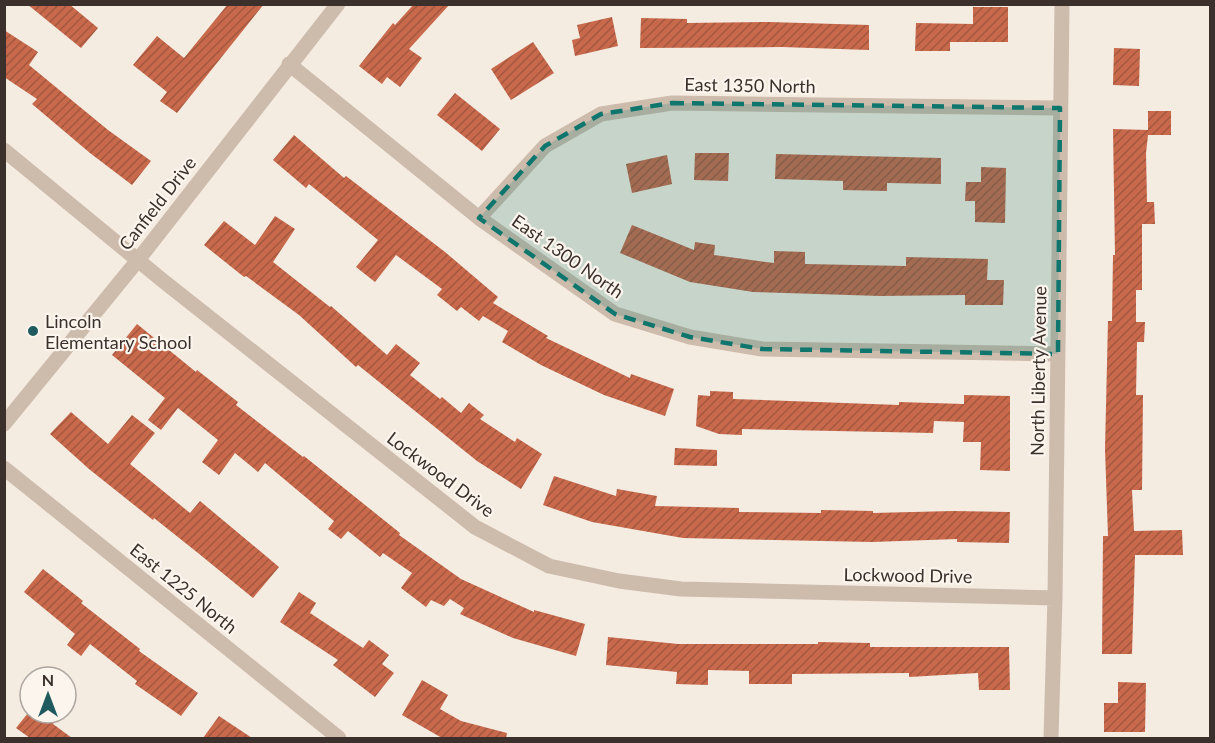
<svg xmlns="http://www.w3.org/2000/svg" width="1215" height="743" viewBox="0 0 1215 743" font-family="Lato,sans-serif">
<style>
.building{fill:url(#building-hatch)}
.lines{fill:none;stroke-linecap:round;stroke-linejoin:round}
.minor{stroke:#cdbbac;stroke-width:15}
.tertiary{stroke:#cdbbac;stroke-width:15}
.marked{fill:#0f766e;fill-opacity:0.2;stroke:#0f766e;stroke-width:4.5;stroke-dasharray:12 8;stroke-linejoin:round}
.poi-dot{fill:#1f5a5e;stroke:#fbf5ee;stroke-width:2}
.labels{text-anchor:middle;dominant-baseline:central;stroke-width:4.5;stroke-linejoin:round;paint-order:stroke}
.street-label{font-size:18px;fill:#3b302b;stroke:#fbf5ee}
.poi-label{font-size:18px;fill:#3b302b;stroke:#fbf5ee;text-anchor:start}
</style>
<defs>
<pattern id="building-hatch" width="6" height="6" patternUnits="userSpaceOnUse" patternTransform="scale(1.5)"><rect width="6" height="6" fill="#c8694b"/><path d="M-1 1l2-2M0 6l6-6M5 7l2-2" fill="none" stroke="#a4573f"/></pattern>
</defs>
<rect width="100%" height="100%" fill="#f4ebe1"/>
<path class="building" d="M27,4H69L98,28L81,48Z
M228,4H264L177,113L160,101L167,92L133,65L157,36L184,58Z
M414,4H450L409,49L422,58L400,87L387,77L382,84L359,66L393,23L395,25Z
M973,7H1008V42H950V51H915L916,23L973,24Z
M612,17L618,46L575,56L572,40L580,38L577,25Z
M641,18L687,19V23L769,22L869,25V50L782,47L640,48Z
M4,30L38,52L29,65L108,130L151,161L132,185L90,153L32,104L37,99L4,77Z
M533,42L554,73L511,100L491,69Z
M1114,48L1140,49L1139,86L1113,85Z
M455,93L500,129L482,151L437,115Z
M1148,111H1171V135H1148L1146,153L1147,202H1154L1155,224H1142V290H1136V322H1145L1144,342H1137L1136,395H1143L1142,490H1132L1134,531L1182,530L1183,555H1135L1132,654H1102L1103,536H1108L1105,449L1108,321H1112L1113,255H1115L1113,129L1148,130Z
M294,135L344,178L346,176L445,252L498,297L493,303L548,336L546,338L630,378L631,374L674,389L665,416L604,395L541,365L502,342L508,331L483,316L479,321L461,307L457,311L437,295L442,289L396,255L375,282L356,267L378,240L309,184L306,188L273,160Z
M695,153H729L728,181L694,180Z
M776,154L941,158V184L887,183V191L843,190V181L775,179Z
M667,155L672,184L632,193L626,164Z
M981,167L1006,168L1005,223L975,222V201H965L966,182H981Z
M275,216L295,229L273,262L330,307L331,306L387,355L396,344L420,363L410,375L440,399L442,397L461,413L469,403L484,415L480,419L515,442L517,438L542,454L521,489L477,461L358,365L356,367L299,315L246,276L244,277L204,245L224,221L255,245Z
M632,225L694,250L695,242L715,245L714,255L774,263V251L805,252V264L906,266V257L988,259L987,280H1004L1003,305H965V295L880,296L753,292L690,282L620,253Z
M137,324L196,372L197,370L238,402L236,405L303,457L304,456L400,533L399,535L461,579L534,612V610L585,624L576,656L513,638L460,614L464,608L450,599L444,606L431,600L426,607L401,588L412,573L383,553L380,557L348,531L341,539L328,529L334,521L265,463L258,472L235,453L219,475L202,462L218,440L178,408L161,430L148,420L165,398L112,355Z
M710,391L733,392V399L899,405V402L964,404V395L1010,396V471L980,470L981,442H963L964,422L934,421L933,433L742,429V435L719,434L696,426L698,395L710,396Z
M71,412L108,444L132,415L155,433L130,464L190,513L200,501L279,567L253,598L198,553L154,518L153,520L89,469L50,434Z
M675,448L717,450V466L674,465Z
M554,476L616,496L617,489L657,496L655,506L739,508V512L821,513V510L873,511V513L953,511L1010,512L1009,543L957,542V539L872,542L683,538L592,522L543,505Z
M43,569L83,601L81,603L140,649L139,651L198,693L181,716L135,684L137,681L90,644L81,656L67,645L75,634L24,592Z
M299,592L316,603L310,613L363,648L369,640L389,655L382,664L394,673L375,697L333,665L338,660L280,622Z
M608,637L678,644H818V642L870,643V647H1009L1010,690H979L978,673L909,677V673L792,674V684H749V671L708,670V685L676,684L677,672L606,665Z
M422,680L448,695L440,709L461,721L507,733L506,738H442L402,715Z
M1118,682L1146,683L1145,732H1104V703H1118Z
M28,713H61L53,724L72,738H30L16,728Z
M219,716L252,738H203Z"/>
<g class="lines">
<path class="minor" d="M289,64L479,218L615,314L690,337L762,349L1058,354
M4,150L162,280L475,527L549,566L619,581L681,589L1055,598
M479,218L545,146L601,114L672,103L1060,108
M4,468L339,738
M1051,738L1055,598L1062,4"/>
<path class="tertiary" d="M4,424L138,260L338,4"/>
</g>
<path class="marked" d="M672,103L1060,108L1058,354L762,349L690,337L615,314L479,218L545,146L601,114Z"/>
<circle class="poi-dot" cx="33" cy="331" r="6"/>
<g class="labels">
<g class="street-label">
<text transform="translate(750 85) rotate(1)">East 1350 North</text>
<text transform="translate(157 203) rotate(-52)">Canfield Drive</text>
<text transform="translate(568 256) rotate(35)">East 1300 North</text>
<text transform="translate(1038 371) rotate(-89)">North Liberty Avenue</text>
<text transform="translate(441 474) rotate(37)">Lockwood Drive</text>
<text transform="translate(908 575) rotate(1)">Lockwood Drive</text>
<text transform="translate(184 588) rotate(39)">East 1225 North</text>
</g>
<g class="poi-label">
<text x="45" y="321">Lincoln<tspan x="45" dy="21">Elementary School</tspan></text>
</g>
</g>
<rect width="1215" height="743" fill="none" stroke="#3b302b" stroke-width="12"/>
<g transform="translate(48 695)"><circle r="28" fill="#fbf5ee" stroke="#aea6a0" stroke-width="1.5"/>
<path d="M0-4.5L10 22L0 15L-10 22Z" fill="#1f5a5e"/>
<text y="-9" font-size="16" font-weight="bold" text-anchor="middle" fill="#3b302b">N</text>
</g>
</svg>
